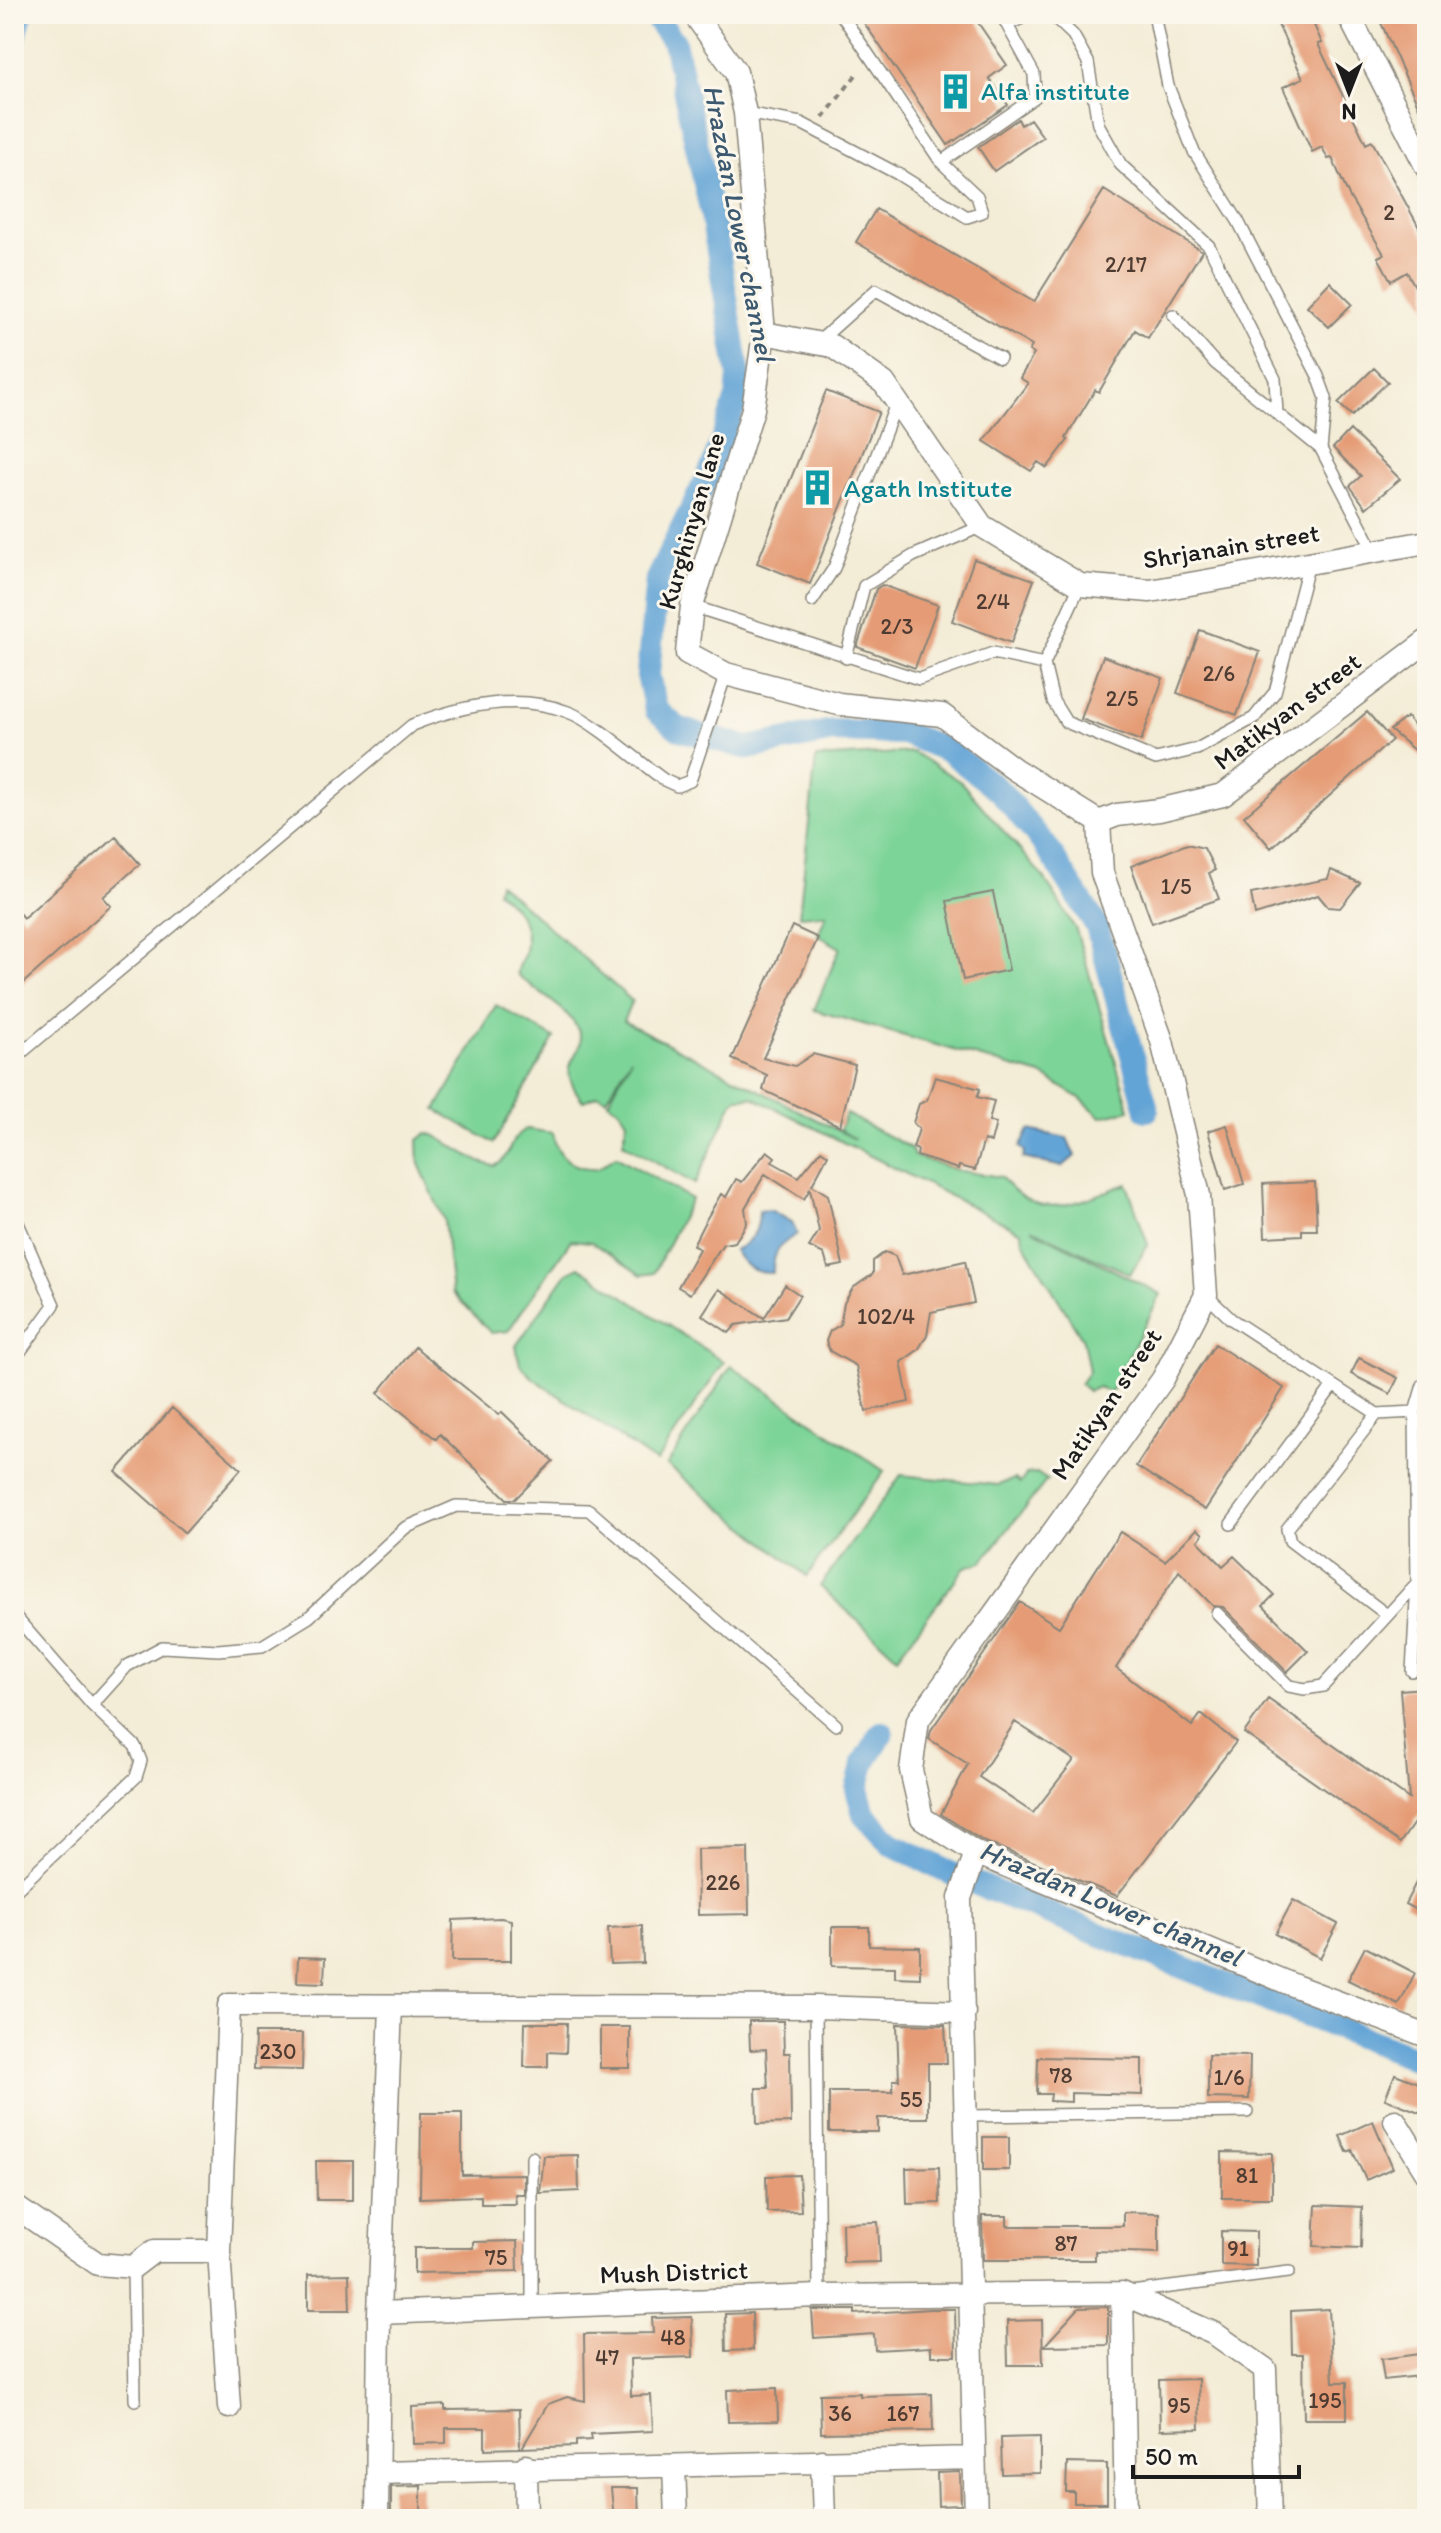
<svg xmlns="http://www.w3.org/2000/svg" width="1441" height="2533" viewBox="0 0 1441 2533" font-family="Itim,sans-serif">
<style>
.green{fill:#7dd498;stroke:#4c785a;stroke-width:2}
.water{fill:#63a4d6;stroke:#406079;stroke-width:2}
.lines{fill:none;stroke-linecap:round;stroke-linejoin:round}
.canal{stroke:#63a4d6;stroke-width:24}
.building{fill:#e59c76;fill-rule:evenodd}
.service-casing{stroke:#888479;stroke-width:14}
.minor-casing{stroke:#888479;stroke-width:25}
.path{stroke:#888479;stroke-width:4;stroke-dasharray:6 6;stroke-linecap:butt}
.service{stroke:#fff;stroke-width:11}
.minor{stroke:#fff;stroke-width:22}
.labels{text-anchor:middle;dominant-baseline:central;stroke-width:6;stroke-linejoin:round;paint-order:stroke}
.number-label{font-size:22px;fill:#4e3c32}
.culture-label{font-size:26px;fill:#0d838f;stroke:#fbf7ec;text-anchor:start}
.street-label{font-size:26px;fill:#1c1c1c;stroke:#fbf7ec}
.water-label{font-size:28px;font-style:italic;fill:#3c5970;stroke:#fbf7ec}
</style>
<rect width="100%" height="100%" fill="#fbf7ec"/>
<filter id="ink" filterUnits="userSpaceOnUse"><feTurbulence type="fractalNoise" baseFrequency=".0125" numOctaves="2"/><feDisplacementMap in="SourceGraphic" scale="16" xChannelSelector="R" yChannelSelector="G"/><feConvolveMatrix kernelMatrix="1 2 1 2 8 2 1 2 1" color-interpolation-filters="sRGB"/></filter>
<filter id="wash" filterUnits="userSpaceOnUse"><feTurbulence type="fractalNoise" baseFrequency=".006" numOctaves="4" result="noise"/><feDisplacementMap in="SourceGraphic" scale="32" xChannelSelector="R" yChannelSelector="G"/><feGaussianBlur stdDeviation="1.8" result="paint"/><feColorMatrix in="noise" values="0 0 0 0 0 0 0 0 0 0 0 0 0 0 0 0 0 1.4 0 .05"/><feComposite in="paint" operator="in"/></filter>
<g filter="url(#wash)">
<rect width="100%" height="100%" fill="#f3ecd6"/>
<path class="green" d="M913,752L961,782L1045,879L1076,930L1130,1110L1101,1117L1080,1098L1041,1075L814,1010L840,948L818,935L826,914L799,916L816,758Z
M499,883L632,1001L623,1021L855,1139L840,1130L846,1114L911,1148L914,1156L960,1171L1001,1177C1039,1226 1079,1201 1127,1184L1148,1245L1130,1274L1032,1229L1161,1294L1110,1393L1099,1387L1088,1391L1080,1384L1089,1371L1083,1340L1023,1241L1022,1232L753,1097L738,1098L733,1102L695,1184L623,1143L627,1121L619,1109L608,1102L631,1058L606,1099L599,1095L583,1101C548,1058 593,1056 577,1028C565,1005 535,992 517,974C516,964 524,960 525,951C530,921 517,909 497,891Z
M496,1005L554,1038L494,1143L436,1110Z
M527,1129L553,1133C556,1157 574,1170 598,1168L616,1156L691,1199L654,1273L641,1275L591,1242L571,1240L508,1331L491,1333L452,1293L444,1220L419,1164L418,1140L427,1133L434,1135L480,1162L494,1166C511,1160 509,1135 527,1129Z
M579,1267L724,1362L656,1462L533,1378L520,1365L516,1346L567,1273Z
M731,1366L884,1471L807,1576L667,1465Z
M1037,1473L1047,1480L982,1562L965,1567L897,1657L820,1586L901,1475L998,1485L1015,1479L1020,1483L1027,1474Z"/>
<path class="water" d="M1029,1130L1067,1138L1075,1156L1062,1167L1023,1158L1025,1151L1020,1147Z
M770,1210L792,1222L797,1234C780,1244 772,1253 773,1273C754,1274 743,1266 734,1250C752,1242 759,1231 759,1211Z"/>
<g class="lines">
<path class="canal" d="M653,14L674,42L712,215L739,376L737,398L714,464L657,579L648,675L656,710L679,729L748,748L833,731L904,733L949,751L1001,792L1045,845L1097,926L1147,1110
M14,39L21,14
M882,1733L864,1763L857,1789L864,1814L892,1844L950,1873L1106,1937L1427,2063"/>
</g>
<g id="blocks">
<path class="building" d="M858,14H972L1007,65L989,78L1008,105L948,145Z
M1273,14H1309L1322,43L1318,44L1366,144L1372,141L1427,242V308L1407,272L1391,281L1378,257L1384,254L1349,196L1332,158L1328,159L1322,147L1312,152L1283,87L1303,78Z
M1377,14H1421L1427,29V125Z
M1018,119L1021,125L1030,119L1043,137L994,171L978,147Z
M1104,190L1202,251L1148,338L1135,330L1099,392L1095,390L1066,438L1068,440L1047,468L1038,462L1031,471L984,441L1028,383L1020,378L1034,354L1029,351L1032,346L856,242L876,209L1034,302Z
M1330,282L1352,304L1329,327L1307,306Z
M1374,368L1388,382L1352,416L1338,403Z
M826,391L879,412L810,584L757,563Z
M1350,430L1400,479L1366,508L1350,486L1361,476L1333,448Z
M974,559L1034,580L1011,643L952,621Z
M882,585L938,605L915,668L857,647L876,589Z
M1200,630L1260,652L1237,715L1177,693Z
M1103,656L1163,678L1141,741L1081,719Z
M1367,712L1392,740L1271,848L1244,816Z
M1407,717L1427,742V761L1390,730Z
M116,837L140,864L103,897L111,906L14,991V907L23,918Z
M1187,844L1204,848L1215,870L1209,873L1219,899L1152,923L1131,866Z
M1331,870L1360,883L1340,908L1328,907L1318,895L1255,915L1251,894L1328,879Z
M993,892L1009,970L963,980L947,901Z
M792,926L818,938L763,1058L795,1066L813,1054L855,1065L840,1126L763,1090L767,1075L732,1059Z
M935,1077L980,1089L977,1097L994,1101L989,1121L996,1123L991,1142L984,1140L975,1170L959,1166L958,1169L917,1156L918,1150L913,1148L919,1129L913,1123L919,1104L927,1100Z
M1227,1125L1244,1184L1225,1190L1208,1131Z
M821,1150L828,1155L812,1185L828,1195L843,1265L828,1268L824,1254L809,1247L819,1231L810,1189L804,1199L765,1174L745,1208L747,1223L735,1242L723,1244L690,1294L678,1287L699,1249L693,1245L703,1225L721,1194L726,1197L736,1179L742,1182L767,1151L775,1157L772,1162L799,1177Z
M1315,1182L1317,1230H1302V1235L1265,1237L1263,1184Z
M885,1252L895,1256L902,1275L965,1261L974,1303L931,1312L927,1335L918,1350L901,1362L909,1402L866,1411L856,1366L830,1351L826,1341L830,1331L840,1325L844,1303L853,1288L873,1274V1261Z
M785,1285L800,1295L786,1317L736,1325L729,1333L702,1315L719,1289L764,1318Z
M1215,1344L1284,1388L1205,1510L1136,1466Z
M415,1347L499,1415L502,1412L553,1461L515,1499H507L440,1434L436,1439L378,1393Z
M1359,1358L1398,1378L1390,1394L1351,1374Z
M172,1408L241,1469L185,1533L116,1472Z
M1197,1529L1203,1534L1198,1541L1223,1566L1234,1556L1274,1595L1263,1606L1308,1651L1287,1672L1223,1607L1213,1606L1179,1571L1116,1668L1192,1726L1201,1714L1236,1742L1117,1896L983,1841L941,1814L968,1764L929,1739L931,1730L1020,1602L1059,1627L1120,1532L1165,1561ZM1015,1722L1074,1760L1033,1813L979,1777Z
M1423,1688L1427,1696V1804L1400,1843L1244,1733L1268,1699L1409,1799L1400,1690Z
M748,1848L749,1914L698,1915L697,1849Z
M1427,1861V1916L1405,1904Z
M1293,1900L1338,1924L1320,1958L1275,1934Z
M501,1918L511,1920V1961H452L453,1920Z
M642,1926L643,1963L610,1964L608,1928Z
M832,1927H869V1946L920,1947V1978L895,1977V1967L832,1966Z
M1365,1947L1415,1973L1399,2005L1348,1980Z
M298,1957L325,1958L324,1983L297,1982Z
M749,2021H783L784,2053H790L791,2123L757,2124L756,2088H768L766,2049L750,2050Z
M525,2023H567L566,2053L548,2052V2067H524Z
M897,2024L945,2025L947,2063H928V2118H878V2132H829V2092H893V2080H899Z
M600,2027H630V2068H600Z
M255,2033H303L302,2070L254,2069Z
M1208,2055L1250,2056L1249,2099L1208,2098Z
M1038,2057L1142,2059V2095L1071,2093V2102L1050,2101L1051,2094H1037Z
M1395,2074L1427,2086V2115L1385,2099Z
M421,2113H462V2175L524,2174V2194H515L516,2204H481V2196L420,2198Z
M1373,2121L1393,2168L1366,2180L1352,2150L1347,2152L1340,2136Z
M983,2137H1009V2170H983Z
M1222,2152L1272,2153V2198H1222Z
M578,2155L579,2191L540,2193L544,2156Z
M316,2161H353V2200H317Z
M939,2167L940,2203L907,2204L906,2168Z
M799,2175L801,2211L767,2212L766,2176Z
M1316,2205L1362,2207L1361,2248L1314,2246Z
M1123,2212L1159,2213V2253L1095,2251V2260H983L982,2216H1007V2226H1123Z
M878,2222L880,2262L843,2263L842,2223Z
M1221,2231L1256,2232V2266L1221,2265Z
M517,2241L518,2271L414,2273V2248H473V2242Z
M349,2274L350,2310H308V2275Z
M1108,2307V2345L1044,2346L1079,2308Z
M930,2309H955L956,2356H931V2347L875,2350L874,2334L814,2338L812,2310H855V2314Z
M1329,2309L1333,2382H1347V2419H1304L1303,2354H1292L1291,2311Z
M752,2313L753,2350L726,2351L725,2314Z
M692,2317L693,2357L630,2359L631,2396L651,2395L653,2431L590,2434L591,2440L576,2441V2446L522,2448L548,2404L567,2397L585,2401L584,2334L653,2333L652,2318Z
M1042,2320L1043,2365H1008L1007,2321Z
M1427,2353V2375L1384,2380L1381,2359Z
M1198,2379L1200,2429L1160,2430L1159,2380Z
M777,2388L778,2421L728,2422L727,2390Z
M860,2393V2396L932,2394L933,2431L821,2433L820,2394Z
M445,2405V2410L519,2409L520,2448L485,2449V2428H446V2443L413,2444L412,2407Z
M1040,2437V2473L1002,2474L1001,2438Z
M1067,2463L1107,2464V2503H1074V2492H1066Z
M960,2472L961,2505L938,2506L937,2473Z
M421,2486V2515H391V2487Z
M611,2488H638L639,2519H614Z"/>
</g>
</g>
<g filter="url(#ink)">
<use href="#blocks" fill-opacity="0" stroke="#888479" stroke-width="2"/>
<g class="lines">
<defs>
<path id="service" d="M1051,14L1073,35L1088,62L1098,124L1121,165L1209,246L1275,379L1277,414
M1154,14L1168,86L1193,150L1238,221L1318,376L1326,398L1321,449L1374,551
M1007,25L1031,14
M745,113L801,123L898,174L967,217L982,212L977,196L941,162L841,14
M941,162L1035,97L1034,74L1001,14
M1173,315L1215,363L1321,449
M817,343L876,290L1000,358
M1080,585L1044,664L1053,701L1066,722L1156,759L1197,749L1254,718L1275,692L1309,563
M812,601L834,568L896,404
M692,606L919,679L993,653L1044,664
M846,658L864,586L913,556L982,526
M14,1059L412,725C460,706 518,693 568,712C594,721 640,763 664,780L677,786L690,781L726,674
M14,1214L54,1305L14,1360
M1206,1295L1231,1319L1377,1414
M1231,1524L1332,1387
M1217,1613L1289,1686L1305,1689L1323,1686L1417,1583
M14,1615L92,1705L135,1746L141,1761L136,1777L14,1892
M1387,1615L1290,1541L1287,1529L1377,1414L1415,1412
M1412,1671L1417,1583L1415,1412L1423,1385L1427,1383
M92,1705L127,1666L162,1647L218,1650L262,1646L309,1617L405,1528L456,1506L589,1510L836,1725
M816,2007L819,2296
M966,2116L1247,2112
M532,2157V2305
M133,2267L135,2400
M1131,2292L1289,2272"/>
<path id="minor" d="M694,14L736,72L745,113L764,333L753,409L692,606L687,653L726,674L839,704L942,715L1014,769L1099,822
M1348,14L1427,168
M764,333L832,346L884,383L982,526L1080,585L1150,591L1427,542
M1099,822L1102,873L1162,1041L1199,1195L1206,1295L1163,1379L918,1720L911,1770L922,1818L976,1853L1295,1986L1427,2036
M1099,822L1117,815L1159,810L1223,795L1427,641
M976,1853L960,1898L976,2519
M1395,2121L1427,2173
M14,2206L98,2264L133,2267L154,2251H219L229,2005L816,2007L964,2012
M219,2251L229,2407
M1122,2293L1126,2519
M379,2313L819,2296L1122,2293L1215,2334L1265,2369L1270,2519
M822,2461L824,2519
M526,2466L527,2519
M674,2466L676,2519
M379,2473L974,2458
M377,2519L379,2313L391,2006"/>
</defs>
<use href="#service" class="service-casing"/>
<use href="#minor" class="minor-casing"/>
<path class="path" d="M823,118L859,71"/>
<use href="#service" class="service"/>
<use href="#minor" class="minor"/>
</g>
</g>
<defs>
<symbol id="building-bare" viewBox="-9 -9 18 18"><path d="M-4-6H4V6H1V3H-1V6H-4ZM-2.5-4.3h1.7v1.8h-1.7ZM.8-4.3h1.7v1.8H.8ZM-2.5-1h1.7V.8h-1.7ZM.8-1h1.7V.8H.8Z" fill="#0f9aa8" stroke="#fbf7ec" stroke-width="2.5" paint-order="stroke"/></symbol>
</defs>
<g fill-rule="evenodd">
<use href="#building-bare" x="930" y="66" width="51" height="51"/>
<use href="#building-bare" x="792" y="462" width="51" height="51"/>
</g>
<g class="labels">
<g class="number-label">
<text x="1389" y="212">2</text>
<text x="1126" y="264">2/17</text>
<text x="993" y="601">2/4</text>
<text x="897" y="626">2/3</text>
<text x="1219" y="673">2/6</text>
<text x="1122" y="698">2/5</text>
<text x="1176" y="886">1/5</text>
<text x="886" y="1316">102/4</text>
<text x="723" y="1882">226</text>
<text x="278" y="2051">230</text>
<text x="1061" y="2075">78</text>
<text x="1229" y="2077">1/6</text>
<text x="911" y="2099">55</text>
<text x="1247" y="2175">81</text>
<text x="1066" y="2243">87</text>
<text x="1238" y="2248">91</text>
<text x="496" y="2257">75</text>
<text x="673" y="2337">48</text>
<text x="607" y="2357">47</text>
<text x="1325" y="2400">195</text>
<text x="1179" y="2405">95</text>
<text x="840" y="2413">36</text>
<text x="903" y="2413">167</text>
</g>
<g class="culture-label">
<text x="981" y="91">Alfa institute</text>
<text x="844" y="488">Agath Institute</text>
</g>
<g class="street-label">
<text transform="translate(691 521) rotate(-74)">Kurghinyan lane</text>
<text transform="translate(1231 546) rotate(-9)">Shrjanain street</text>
<text transform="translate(1287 711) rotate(-37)">Matikyan street</text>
<text transform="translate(1106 1404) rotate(-56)">Matikyan street</text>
<text transform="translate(674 2272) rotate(-2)">Mush District</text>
</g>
<g class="water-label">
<text transform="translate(740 223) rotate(79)">Hrazdan Lower channel</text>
<text transform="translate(1111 1903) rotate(23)">Hrazdan Lower channel</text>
</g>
</g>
<rect width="1441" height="2533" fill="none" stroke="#fbf7ec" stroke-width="48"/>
<g transform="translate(1349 92) rotate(180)" stroke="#fbf7ec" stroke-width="6" paint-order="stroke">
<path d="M0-6L14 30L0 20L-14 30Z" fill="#1c1c1c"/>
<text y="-12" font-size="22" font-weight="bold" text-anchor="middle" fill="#1c1c1c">N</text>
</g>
<path d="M1133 2465v12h166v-12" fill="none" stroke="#1c1c1c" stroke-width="4"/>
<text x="1145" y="2465" font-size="24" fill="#1c1c1c" stroke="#fbf7ec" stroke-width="6" paint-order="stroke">50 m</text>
</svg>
